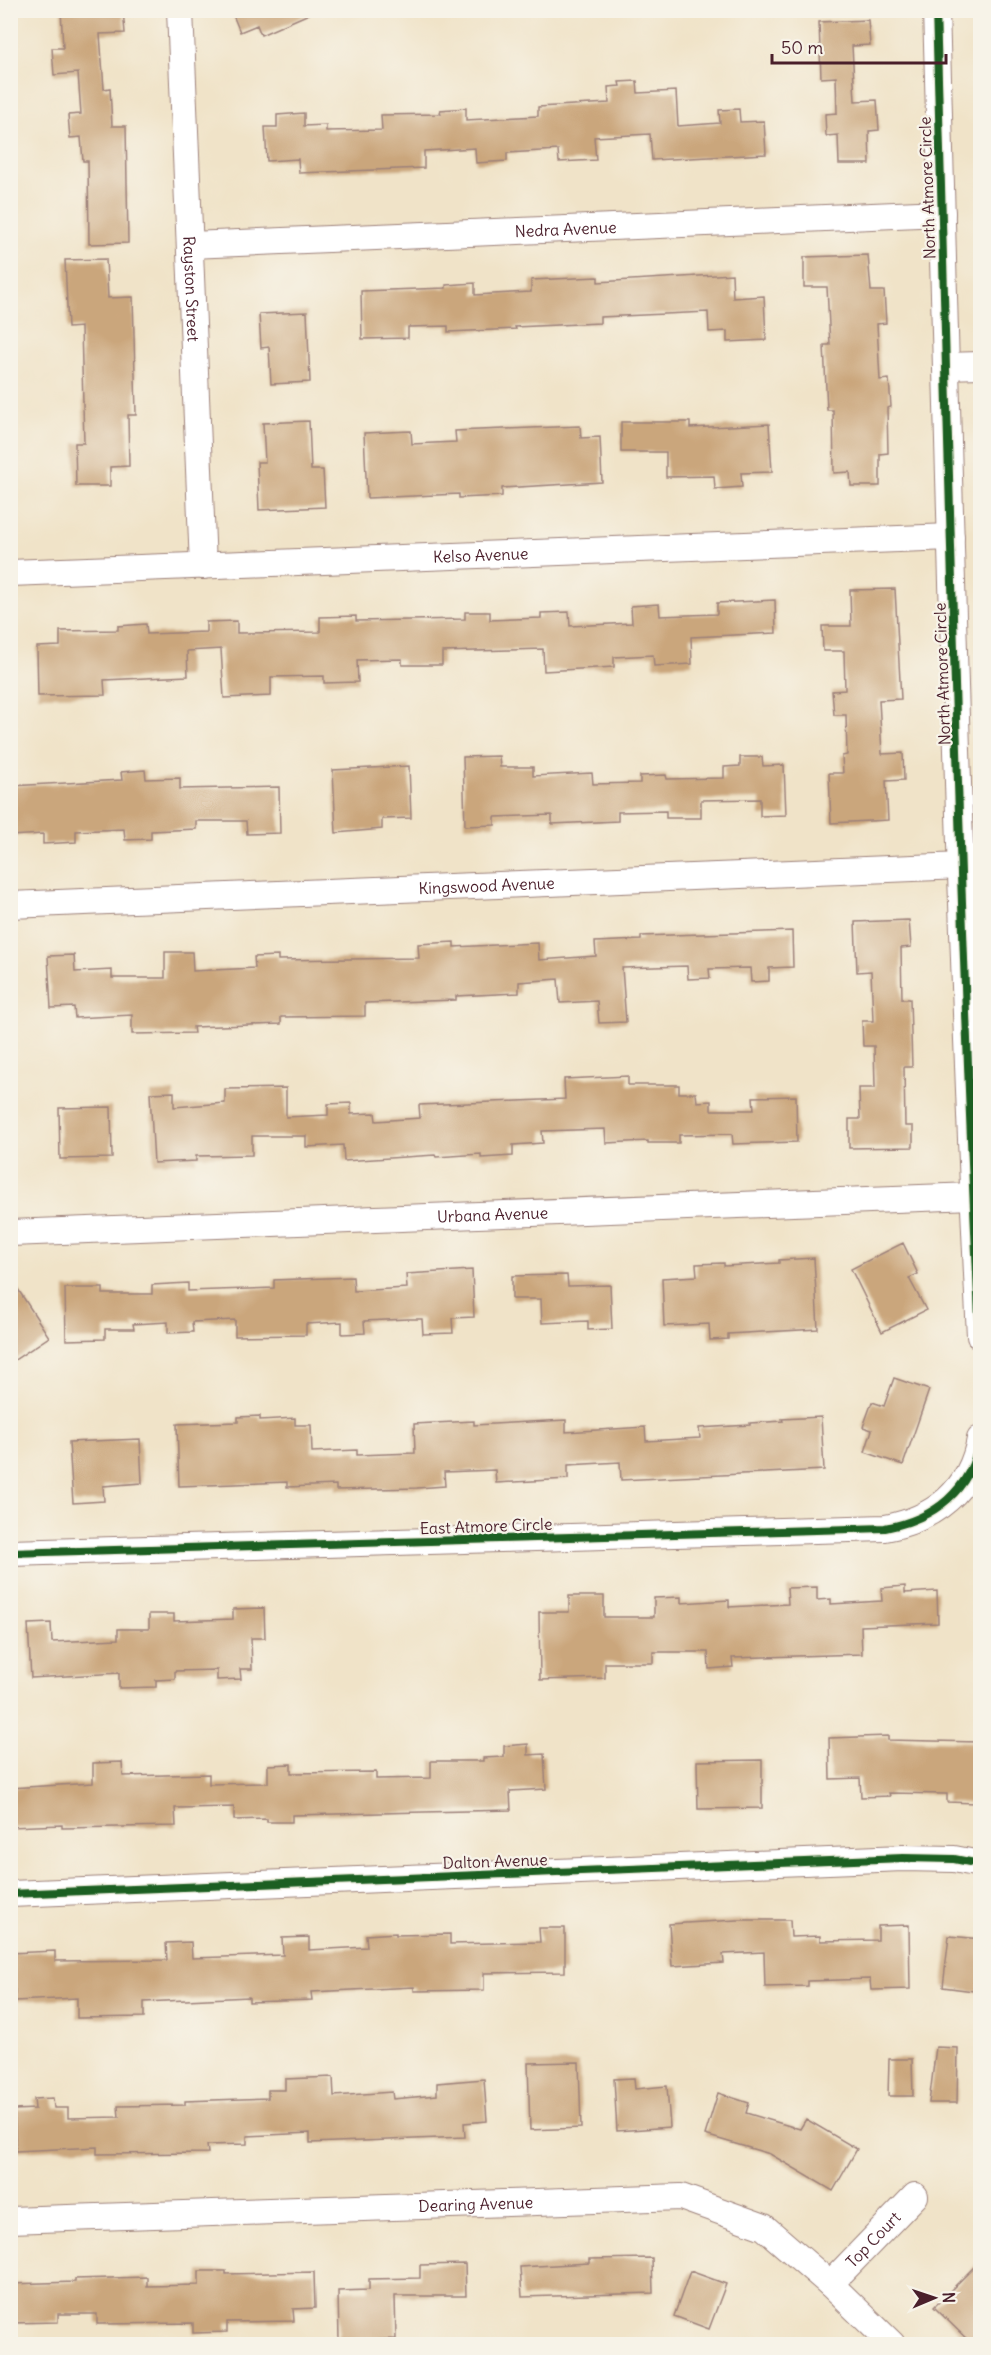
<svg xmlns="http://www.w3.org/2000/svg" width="991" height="2355" viewBox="0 0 991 2355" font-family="Delius,sans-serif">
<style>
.building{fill:#caa67b}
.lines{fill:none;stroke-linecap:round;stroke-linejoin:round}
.minor-casing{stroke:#9d817a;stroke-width:28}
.minor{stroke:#fff;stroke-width:26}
.cycleway-casing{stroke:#f7f3e8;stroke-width:11}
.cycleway{stroke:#1b5e20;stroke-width:8}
.labels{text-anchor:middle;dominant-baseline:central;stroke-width:4.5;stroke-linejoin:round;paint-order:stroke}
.street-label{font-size:16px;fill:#4a1f2b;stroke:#f7f3e8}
</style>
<rect width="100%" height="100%" fill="#f7f3e8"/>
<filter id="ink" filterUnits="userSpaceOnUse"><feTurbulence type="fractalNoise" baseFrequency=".0167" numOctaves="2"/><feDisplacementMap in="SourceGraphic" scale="12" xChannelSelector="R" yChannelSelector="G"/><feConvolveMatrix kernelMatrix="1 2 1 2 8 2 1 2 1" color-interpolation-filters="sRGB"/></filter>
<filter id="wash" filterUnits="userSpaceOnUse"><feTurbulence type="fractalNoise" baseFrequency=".008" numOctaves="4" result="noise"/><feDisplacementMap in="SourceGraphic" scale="24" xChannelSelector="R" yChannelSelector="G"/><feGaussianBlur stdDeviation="1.35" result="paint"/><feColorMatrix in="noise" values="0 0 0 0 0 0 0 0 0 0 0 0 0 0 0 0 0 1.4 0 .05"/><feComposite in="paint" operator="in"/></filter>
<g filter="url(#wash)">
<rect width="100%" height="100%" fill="#f0e3c8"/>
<g id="blocks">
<path class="building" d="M61,10H123L125,33L100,34L104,89L110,88L112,126H126L128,243L89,244L88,161H83L81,137L70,138L68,115L81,114L78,73L54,75L52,48H63Z
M231,10H318L261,35L257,25L240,32Z
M868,20L870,45L852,46L855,101L877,100L879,130L869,131L870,164H839L838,135L826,136L825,114L837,113L836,77L821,78L819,22Z
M637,81L638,93L676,91L678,126L720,123L719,110L739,109L740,122L764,121L766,154L652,160L650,134L594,137L596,160L559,162L558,150L507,153V161L476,163L475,148L424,151V168L299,173L298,159L267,161L265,127H277V115L304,113V126L326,125V131L382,130L381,115L441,114L440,110L466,108V120L538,116V107L609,103L608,87L620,86L619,82Z
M868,255L871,291H884L886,323L877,324L880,380L889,379L891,407L887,408L888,453L880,454V486H851L850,472L834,473L833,410H827L824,345H830L827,287H804V257Z
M106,259L108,298L133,297L136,415H128L129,466L110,467V486H76L75,443H84L81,327L68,328L65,260Z
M732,274L733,298L764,296L766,340L727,342V331L709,332L708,312L600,317V323L515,327L516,329L448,332V326L408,327V338L362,339L361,291L446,288V285L475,283V295L531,292V280L598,277V282Z
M307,312L310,382L271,384L269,347L261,348L259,314Z
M309,421L311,470H323L325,507L259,510L257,462H265L263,423Z
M621,422H690V428L769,424L772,472L741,473L742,487L715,489L714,476L666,477V452H621Z
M580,426L581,438L600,437L602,482L502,488V496L459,498V494L367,498L364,433L411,431L412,444L456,442L455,431Z
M895,589L901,699L879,700L882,754L903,753L904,780L886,781L888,820L831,823L829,773H843L842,756L847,755L846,715H834L832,691L845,690L844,651H823L822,626H851L850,590Z
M775,600L776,633L691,637L692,664L654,666L653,655L614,657V667L544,671L543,649L442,652V665H402V659L357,660L358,682L324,683V676L271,677V696L224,698L221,649L187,651L188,676L104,680L105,695L38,696L37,647L60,646V631L118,630V626L146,624L147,634L206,632V622L237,621V633L320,632V617L356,616V621L465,619V612H490V620L541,618V613L569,612L570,626L632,623L631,606L659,604L660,616L717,614V603Z
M499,756L500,767H533V776L592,773L593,784L640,783V776L666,775L667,779L724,778V767L740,766V757H762L763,766L784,765L786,815L760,816V799L701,800V818H666V811L618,812V821L552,824V815L495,817V825L465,826L463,757Z
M409,766L411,818L382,819V829L336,833L333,770Z
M145,770L146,779L180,778V789L279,787L280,833L247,834L246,821H196V829L151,831V839L125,840L124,829L76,831V842L43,844V834L10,836V786L122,780L121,772Z
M909,920L911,947L901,948L902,999H910L912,1067H904L905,1126H913V1147L849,1148V1119H860L859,1088H875L874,1046H863L862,1021H873L871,971L857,972L855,922Z
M792,931L793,967L769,968V981L751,982L750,968L709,969L710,978L688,979L687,966L622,968L626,1022L599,1023L597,1001L560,1003L558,979L519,982V993L456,996V1000L365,1003V1016L281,1017V1024L193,1027L194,1033L132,1034V1015L75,1018L74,1007L51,1008L48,956L74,955L75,972L112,970V978H165V952H192L193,971L255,968L254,957L278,956V960L419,958L418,944L454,942V947L538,943L539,960L596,956L595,942L641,940V936Z
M628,1076V1085H679V1093H696L697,1102L711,1101V1110H754L753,1097L796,1096L797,1142L733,1144L732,1134L679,1135V1143H648V1141L606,1143L605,1129L542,1131L543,1143L513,1145V1156L481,1158V1154L436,1157L435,1155L344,1161L343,1145L306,1147V1136H252V1155L196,1156V1161L154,1163L150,1093L174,1092V1107L225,1103V1089L286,1088V1117L328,1115V1104L351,1103V1114L375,1113L376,1121L420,1118L419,1105L565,1099L564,1079Z
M111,1107L112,1158L60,1159L59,1108Z
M903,1243L918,1274L909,1278L926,1310L882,1332L851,1269Z
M814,1258L818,1329L728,1334V1339L710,1340L709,1324L664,1326L662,1278L697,1276L696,1264L724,1263V1266L779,1263V1260Z
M472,1270L474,1317L452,1318L453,1333L423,1334L422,1319H408L364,1321L365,1333L342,1334V1322L306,1324V1335L235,1336V1320L192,1322L193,1332L168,1333V1322L133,1324L134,1329H105V1339L66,1340L65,1288H103V1294H152V1285L188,1283V1291L274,1288V1280L353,1277L354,1291L407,1288L406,1274Z
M567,1275L568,1286L610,1285L612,1329L588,1330V1321L542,1323L541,1299H512V1276Z
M10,1277L49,1337L10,1363Z
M894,1378L929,1390L903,1465L865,1452L872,1430L863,1427L872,1402L884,1406Z
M260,1416V1420L295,1418V1425H311L312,1452L357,1450V1455L415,1453L414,1424L474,1421V1425L566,1420V1432L645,1427L646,1441L700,1438L699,1428L750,1425V1423L783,1421L782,1419L821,1417L824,1470L621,1480L620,1462L568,1465V1479L496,1483L495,1470L444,1472L445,1486L417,1488L336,1490V1485L287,1487V1482L179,1486L177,1424L238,1422V1417Z
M140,1439L142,1483L103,1486L104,1501L73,1503L69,1442Z
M905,1586V1593L937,1591L938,1623L861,1626L862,1654L732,1658L733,1667L709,1669L708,1652H653V1663H605V1678L540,1680L539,1612H569V1596H604V1617H654V1598L681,1597V1603L729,1600V1607L788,1604L787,1588L817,1587V1600L831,1599V1604L882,1601L881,1588Z
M264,1608L265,1638H251L252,1669H240L241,1679L217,1680V1670L175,1671V1679L156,1680V1687L119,1688V1673L31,1678L28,1624L51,1623L52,1642L118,1639V1629H149V1614H174V1621L233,1619V1609Z
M888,1736V1740L978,1742L976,1803L947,1802V1794L889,1793L890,1796L861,1797L860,1778L830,1779L829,1738Z
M528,1744V1755L544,1754L546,1789L510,1791L511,1810L292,1815V1822H267V1819L234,1820V1807L175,1808L176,1826L62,1828V1825L10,1827V1788L93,1783V1763L122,1762L123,1776L209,1774V1784L268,1783V1765L291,1764V1773L376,1772V1779L431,1778V1761H483V1758L504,1757V1746Z
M762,1760V1808L698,1809L697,1761Z
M737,1920H790L791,1937L820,1936V1941L878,1940V1926L909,1925L910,1989L871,1990L870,1979L808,1981V1986L765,1987L764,1952L723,1954L724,1963L672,1966L669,1924Z
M539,1928H565V1972L484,1973V1990L414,1991V1987L311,1992L312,2000L249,2002V1997L144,2002V2017L77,2018V1998L15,2001V1990H10V1953L55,1951V1961L167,1960L166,1943L191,1942L192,1958L283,1955L282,1938L309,1937V1950L367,1947L366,1935L396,1933V1935L450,1934V1944L540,1942Z
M949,1936L981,1939V1992L943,1987Z
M936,2047L958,2048L957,2103H929Z
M889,2059H912L913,2096H888Z
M579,2062L581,2128L530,2130L528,2063Z
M333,2077L334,2096L392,2092L393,2099L437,2095V2083L484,2079L487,2121L464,2123L465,2137L310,2143V2133L247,2136V2144L207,2145L208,2153L97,2154V2147L16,2151L14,2110L35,2109L34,2099L53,2098L54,2108H68V2118L119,2117L118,2106L185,2105V2101L268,2098V2090H285V2079Z
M634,2078L635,2089L667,2086L670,2127L617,2131L614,2079Z
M718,2093L749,2103L746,2113L800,2129L806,2119L857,2149L833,2191L770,2154L705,2135Z
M652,2258L653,2293L522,2297L520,2267L589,2263V2259Z
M981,2260V2344H972L934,2307Z
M465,2264L466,2296H395L396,2339L339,2341L338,2291L369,2290V2279L420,2278V2265Z
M199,2271H226V2274L314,2272L315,2308L293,2309L294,2321L227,2322V2332L193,2333V2323L97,2324V2314H58V2322L10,2323V2284L75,2282V2279L147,2277V2286L199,2285Z
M690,2271L726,2284L709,2329L674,2316Z"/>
</g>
</g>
<g filter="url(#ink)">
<use href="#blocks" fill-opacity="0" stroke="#9d817a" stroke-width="1.5"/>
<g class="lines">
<defs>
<g id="minor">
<path id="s1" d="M180,10L203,566"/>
<path d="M936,10C949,452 958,895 980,1336"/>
<path id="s2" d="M190,245L942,213"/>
<path d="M946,366L980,365"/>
<path id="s3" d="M10,573L951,537"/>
<path id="s4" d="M10,905L962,866"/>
<path id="s5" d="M10,1233L973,1196"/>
<path d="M10,1553L885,1528C934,1519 971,1491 980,1439"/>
<path d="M10,1894L903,1858L954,1859L980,1864"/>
<path id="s6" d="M10,2220L681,2197L764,2227L830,2284L892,2344"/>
<path id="s7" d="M830,2284L915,2196"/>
</g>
</defs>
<use href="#minor" class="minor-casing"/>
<use href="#minor" class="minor"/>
<defs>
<path id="cycleway" d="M936,10C949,452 958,895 980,1336
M10,1553L885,1528C934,1519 971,1491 980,1439
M10,1894L903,1858L954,1859L980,1864"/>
</defs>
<use href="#cycleway" class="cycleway-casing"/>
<use href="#cycleway" class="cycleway"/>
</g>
</g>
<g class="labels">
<g class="street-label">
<text transform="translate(927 188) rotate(-92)">North Atmore Circle</text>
<text stroke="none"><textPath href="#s2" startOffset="376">Nedra Avenue</textPath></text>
<text stroke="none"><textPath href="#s1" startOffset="279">Rayston Street</textPath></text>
<text stroke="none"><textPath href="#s3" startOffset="471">Kelso Avenue</textPath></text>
<text transform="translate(942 674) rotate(-92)">North Atmore Circle</text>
<text stroke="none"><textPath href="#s4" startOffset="477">Kingswood Avenue</textPath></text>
<text stroke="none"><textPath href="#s5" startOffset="483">Urbana Avenue</textPath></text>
<text transform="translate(486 1526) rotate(-2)">East Atmore Circle</text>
<text transform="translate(495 1861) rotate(-2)">Dalton Avenue</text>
<text stroke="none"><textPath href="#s6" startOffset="466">Dearing Avenue</textPath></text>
<text stroke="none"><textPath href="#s7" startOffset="62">Top Court</textPath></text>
</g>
</g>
<rect width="991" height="2355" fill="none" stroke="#f7f3e8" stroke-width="36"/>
<g transform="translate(934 2298) rotate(88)" stroke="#f7f3e8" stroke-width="4.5" paint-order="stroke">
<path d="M0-4.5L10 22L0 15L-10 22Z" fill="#4a1f2b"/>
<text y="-9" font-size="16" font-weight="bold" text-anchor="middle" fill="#4a1f2b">N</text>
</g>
<path d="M772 54v9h174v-9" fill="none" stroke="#4a1f2b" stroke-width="3"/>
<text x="781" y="54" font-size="18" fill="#4a1f2b" stroke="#f7f3e8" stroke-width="4.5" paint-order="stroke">50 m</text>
</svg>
